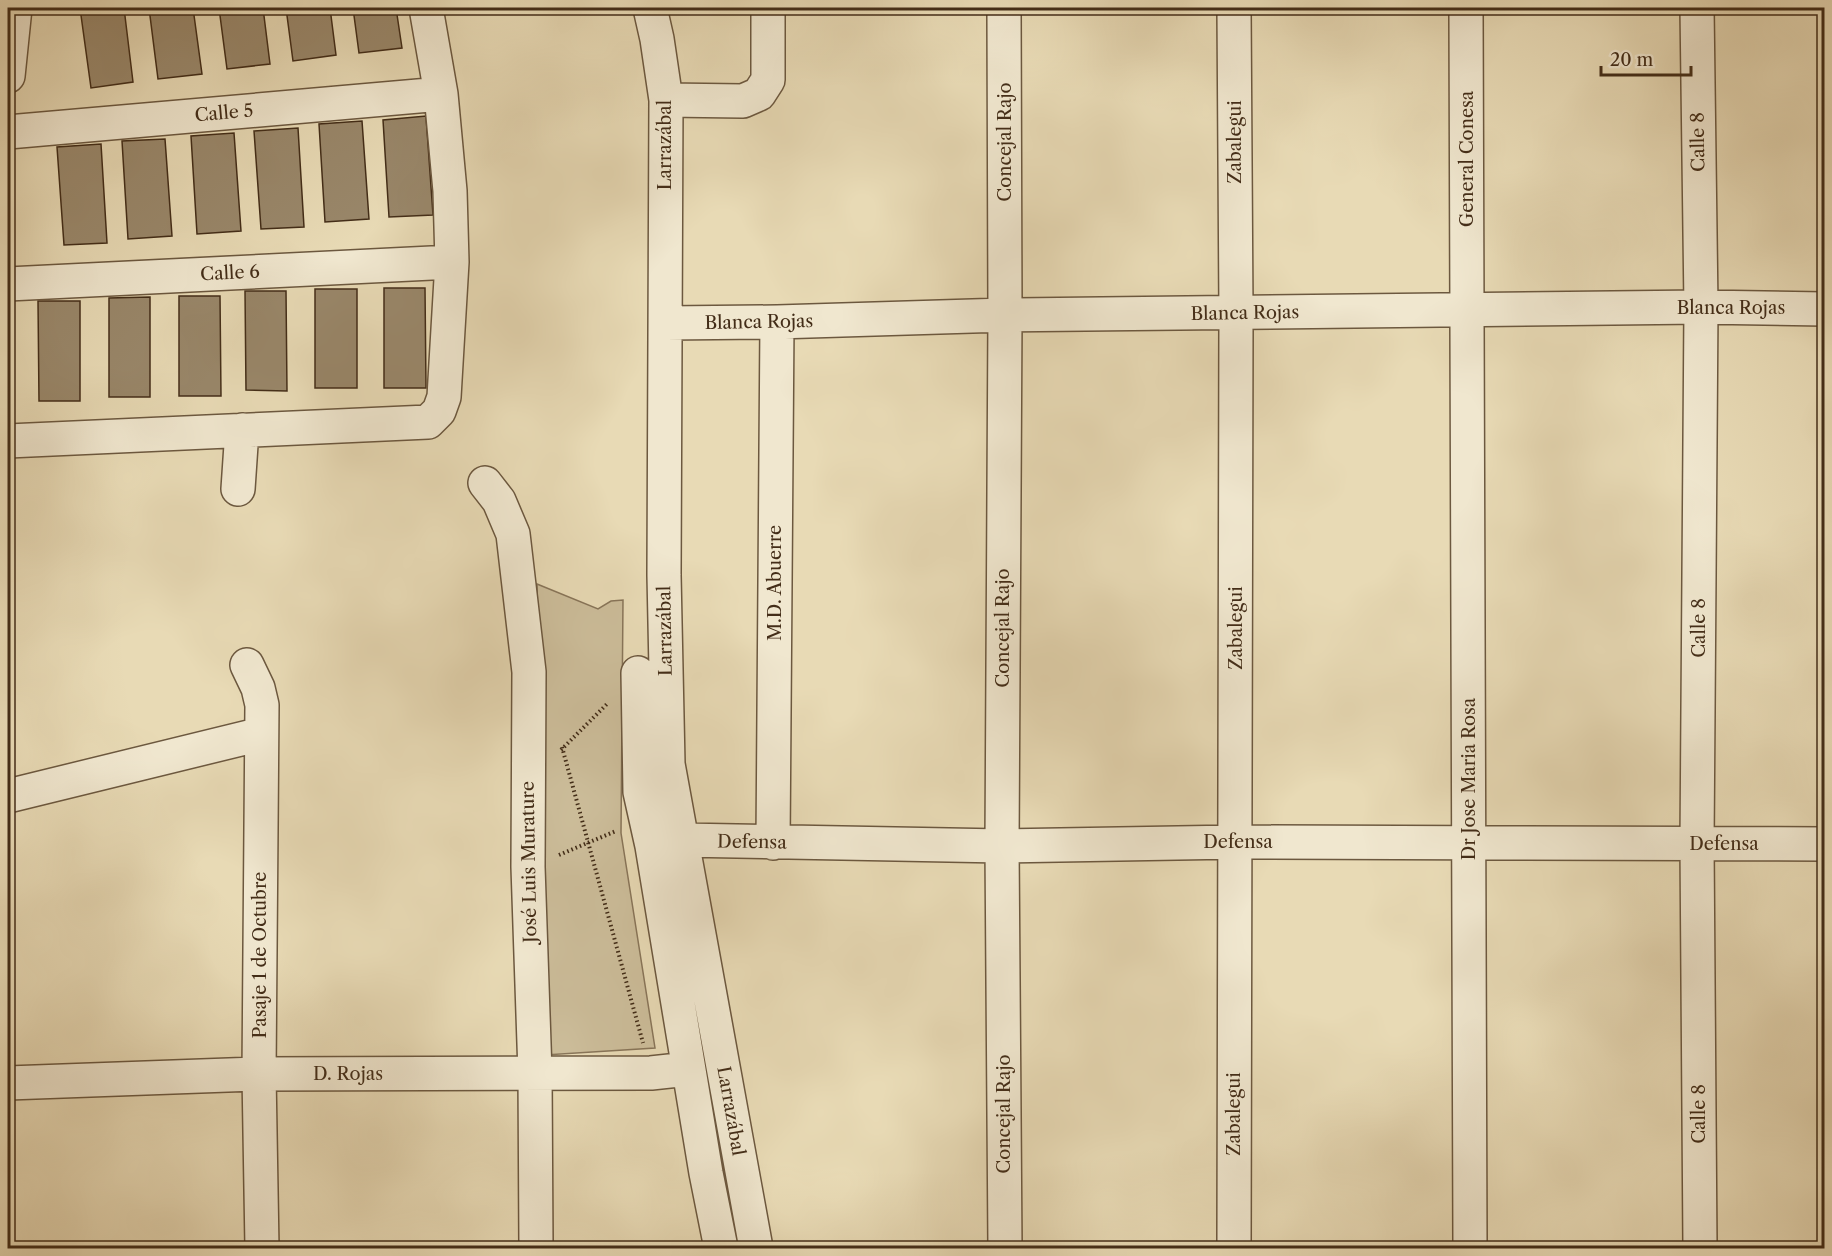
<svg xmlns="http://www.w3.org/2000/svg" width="1832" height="1256" viewBox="0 0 1832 1256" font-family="'Libre Caslon Text',serif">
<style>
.green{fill:#ccbd9a;stroke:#887559;stroke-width:1.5}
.building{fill:#99876a;stroke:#432d18;stroke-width:1.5}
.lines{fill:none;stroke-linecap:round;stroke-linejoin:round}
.minor-casing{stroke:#6c583f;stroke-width:36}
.path{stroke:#432d18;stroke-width:4;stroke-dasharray:1.5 3;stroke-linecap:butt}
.minor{stroke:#f0e7cf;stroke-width:33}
.labels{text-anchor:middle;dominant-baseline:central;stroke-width:4.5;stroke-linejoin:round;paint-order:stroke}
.street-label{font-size:18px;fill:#432d18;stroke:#f0e7cf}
</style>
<rect width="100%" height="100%" fill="#e8dab5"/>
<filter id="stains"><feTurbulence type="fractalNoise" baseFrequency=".00333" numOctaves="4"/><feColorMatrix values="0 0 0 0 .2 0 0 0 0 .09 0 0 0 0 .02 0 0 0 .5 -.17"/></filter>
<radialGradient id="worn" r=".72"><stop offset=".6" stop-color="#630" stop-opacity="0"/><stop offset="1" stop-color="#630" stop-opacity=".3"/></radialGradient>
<path class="green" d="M537,584L598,609L611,601L623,600L621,833L655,1048L545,1055Z"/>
<path class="building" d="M80,8H124L133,82L91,88Z
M149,8H193L202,74L158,79Z
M219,8H263L270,64L227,69Z
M286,8H330L336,55L293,61Z
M353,8H396L402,48L359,53Z
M426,116L433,215L389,217L383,120Z
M362,121L369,219L325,222L319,124Z
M298,128L304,227L261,229L254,131Z
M234,133L241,231L197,234L191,136Z
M165,139L172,236L128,239L122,141Z
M101,144L107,243L64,245L57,147Z
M384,288H425L426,388H384Z
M315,289H357V388H315Z
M245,291H286L287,391L246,390Z
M179,296H220L221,396H179Z
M150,297V397H109V298Z
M38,301H80V401H39Z"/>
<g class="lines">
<defs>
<path id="minor" d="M650,8L657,39L666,100L664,575L668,764L756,1248
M1004,8L1005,315L1002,846L1005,1248
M1466,8L1470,1248
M1697,8L1701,307L1697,844L1700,1248
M8,76L15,8
M666,100L743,101L759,94L768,80V8
M8,132L441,94
M8,284L452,262
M666,323L777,322L1005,315L1701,307L1824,309
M8,441L428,422L439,411L444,397L452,262L450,191L441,94L426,8
M485,483L499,501L513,534L529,672L528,867L535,1073L536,1248
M238,489L242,430
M247,665L258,688L262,705L259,1074L262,1248
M638,673L640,792L652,846L706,1173L721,1248
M8,796L261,734
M773,843L777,322
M652,846L682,840L1002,846L1236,842L1824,844
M8,1083L259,1074L651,1073L688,1069
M1234,1248L1236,313L1234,8"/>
</defs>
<use href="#minor" class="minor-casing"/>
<path class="path" d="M562,747L643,1043
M561,750L607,704
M559,855L616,831"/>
<use href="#minor" class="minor"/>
</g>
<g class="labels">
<g class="street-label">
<text transform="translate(224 113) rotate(-5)">Calle 5</text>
<text transform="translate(1005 142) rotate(-90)">Concejal Rajo</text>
<text transform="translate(1235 142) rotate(-90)">Zabalegui</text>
<text transform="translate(1698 142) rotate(-91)">Calle 8</text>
<text transform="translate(665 145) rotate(-90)">Larrazábal</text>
<text transform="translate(1467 159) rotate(-90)">General Conesa</text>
<text transform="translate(230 273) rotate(-3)">Calle 6</text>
<text x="1731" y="308">Blanca Rojas</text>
<text transform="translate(1245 313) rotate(-1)">Blanca Rojas</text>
<text transform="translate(759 322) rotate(-1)">Blanca Rojas</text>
<text transform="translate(775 583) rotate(-90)">M.D. Abuerre</text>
<text transform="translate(1003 628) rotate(-90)">Concejal Rajo</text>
<text transform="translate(1236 628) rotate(-90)">Zabalegui</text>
<text transform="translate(1699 628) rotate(-90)">Calle 8</text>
<text transform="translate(665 631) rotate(-91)">Larrazábal</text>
<text transform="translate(1469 779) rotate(-90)">Dr Jose Maria Rosa</text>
<text transform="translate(752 842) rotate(1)">Defensa</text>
<text x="1238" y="842">Defensa</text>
<text x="1724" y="844">Defensa</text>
<text transform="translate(529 862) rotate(-91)">José Luis Murature</text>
<text transform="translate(260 955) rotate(-90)">Pasaje 1 de Octubre</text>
<text x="348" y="1074">D. Rojas</text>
<text transform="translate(731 1111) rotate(80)">Larrazábal</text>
<text transform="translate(1004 1114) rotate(-90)">Concejal Rajo</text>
<text transform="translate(1234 1114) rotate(-90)">Zabalegui</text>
<text transform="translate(1699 1114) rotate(-90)">Calle 8</text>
</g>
</g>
<rect width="1832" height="1256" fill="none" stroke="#e8dab5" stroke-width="30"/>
<rect x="9" y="9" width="1814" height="1238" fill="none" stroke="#432d18" stroke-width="3"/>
<rect x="15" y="15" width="1802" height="1226" fill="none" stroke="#432d18" stroke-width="1.5"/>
<path d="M1601 66v9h90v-9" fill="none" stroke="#432d18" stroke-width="3"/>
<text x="1610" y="66" font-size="18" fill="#432d18" stroke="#f0e7cf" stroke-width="4.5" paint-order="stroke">20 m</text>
<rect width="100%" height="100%" filter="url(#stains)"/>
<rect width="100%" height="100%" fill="url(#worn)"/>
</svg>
